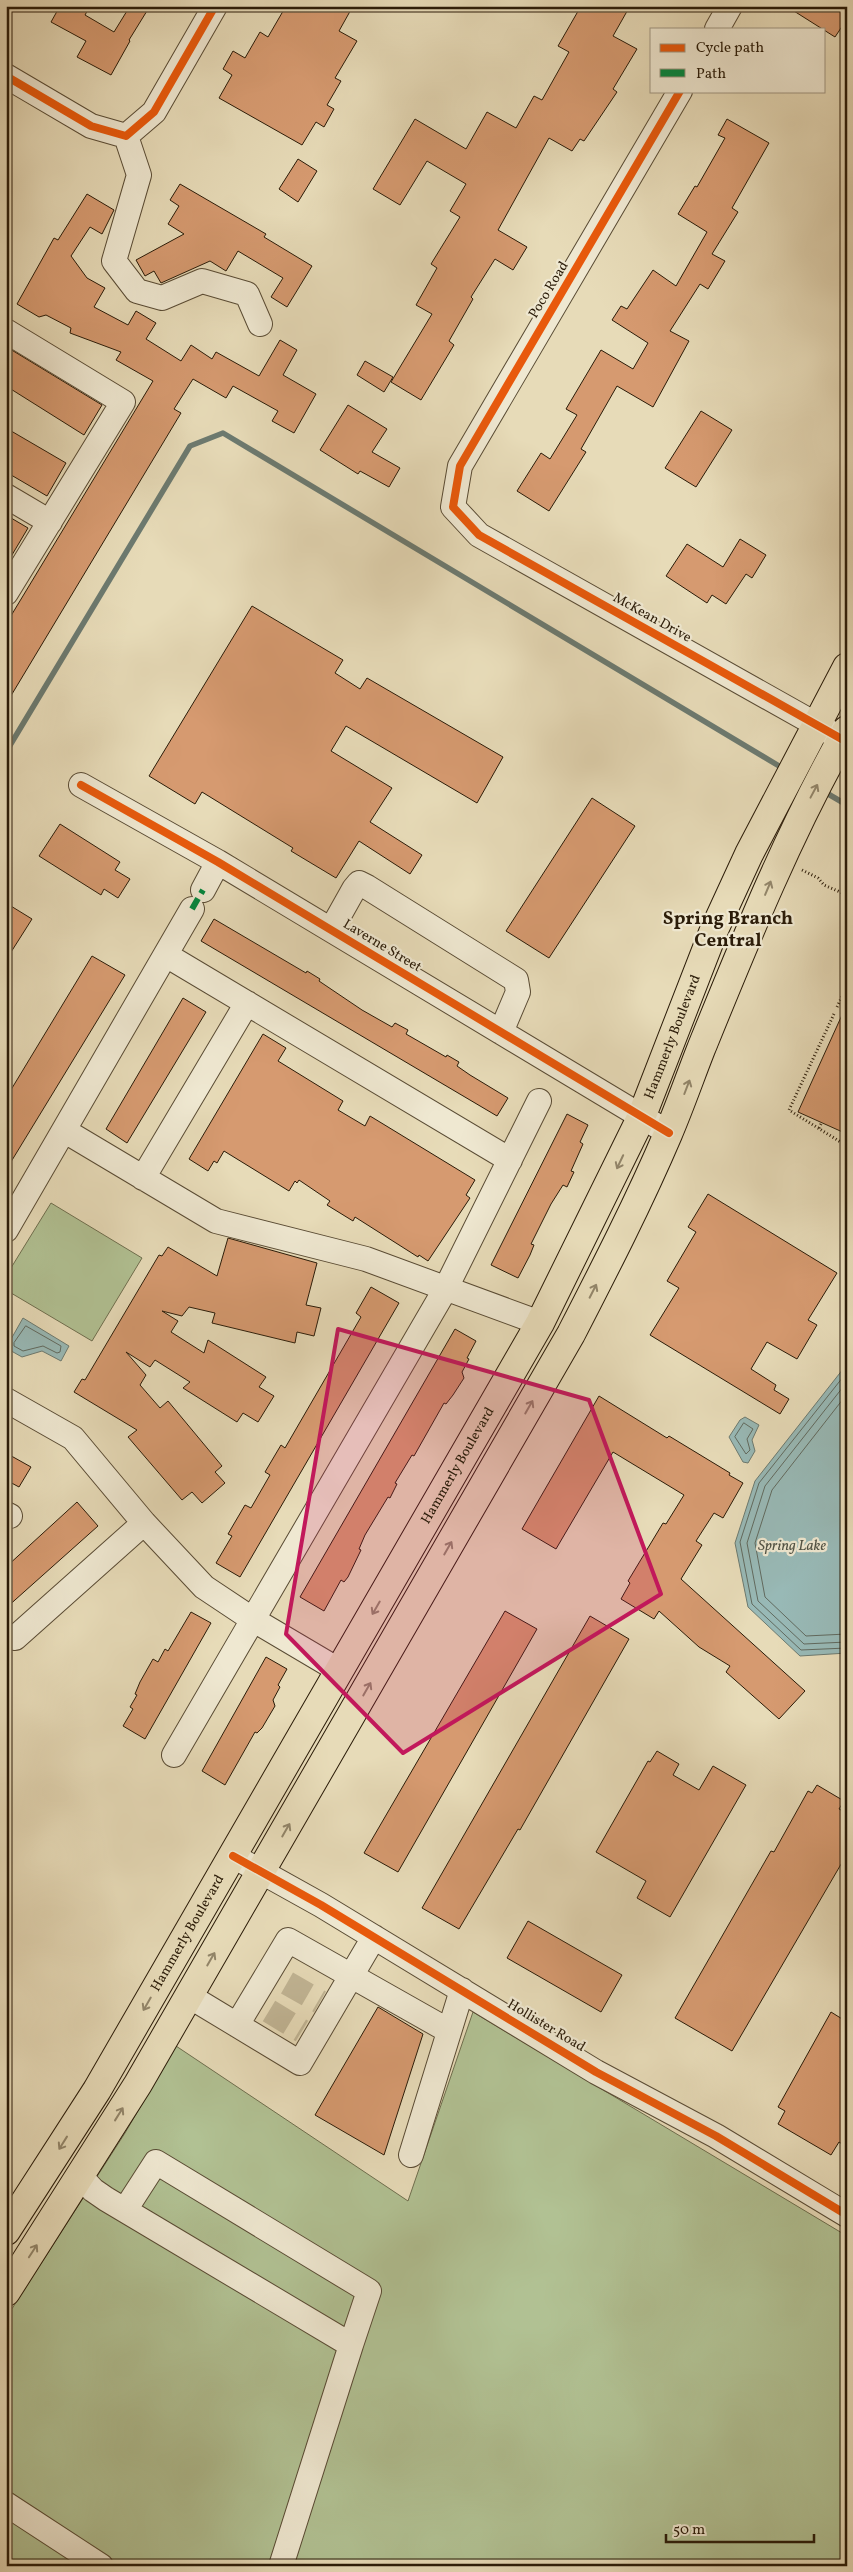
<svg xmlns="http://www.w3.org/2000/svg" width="853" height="2572" viewBox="0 0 853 2572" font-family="Vollkorn,serif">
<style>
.green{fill:#b1c193;stroke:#6e6e4e}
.water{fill:#98b9b6;stroke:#6c7a70}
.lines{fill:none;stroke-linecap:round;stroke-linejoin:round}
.shore{stroke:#616a5f;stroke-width:1}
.stream{stroke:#6c7a70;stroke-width:5.5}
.building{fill:#d69a70;stroke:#2a1b08}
.minor-tunnel{stroke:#c1b595;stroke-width:24;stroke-dasharray:24 12;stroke-linecap:butt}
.minor-casing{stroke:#594b34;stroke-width:26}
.major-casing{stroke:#2a1b08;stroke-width:30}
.path{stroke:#2a1b08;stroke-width:3;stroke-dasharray:1 2.5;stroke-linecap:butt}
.minor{stroke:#efe8d1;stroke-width:24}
.major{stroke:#e7dbb8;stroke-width:28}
.quiet{stroke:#00873e;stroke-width:6;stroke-dasharray:12 6;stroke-linecap:butt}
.cycleway-casing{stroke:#efe8d1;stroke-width:11}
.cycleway{stroke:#e8590c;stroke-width:8}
.oneway{stroke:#928569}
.marked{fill:#c2185b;fill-opacity:0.2;stroke:#c2185b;stroke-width:4;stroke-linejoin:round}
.labels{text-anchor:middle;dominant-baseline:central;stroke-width:4.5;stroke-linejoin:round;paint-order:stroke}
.street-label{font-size:14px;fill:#2a1b08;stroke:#efe8d1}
.water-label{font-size:15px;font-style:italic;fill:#505245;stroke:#efe8d1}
.district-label{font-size:19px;font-weight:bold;fill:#2a1b08;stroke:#efe8d1}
</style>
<rect width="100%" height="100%" fill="#e7dbb8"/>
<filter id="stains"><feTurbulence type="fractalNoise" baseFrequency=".004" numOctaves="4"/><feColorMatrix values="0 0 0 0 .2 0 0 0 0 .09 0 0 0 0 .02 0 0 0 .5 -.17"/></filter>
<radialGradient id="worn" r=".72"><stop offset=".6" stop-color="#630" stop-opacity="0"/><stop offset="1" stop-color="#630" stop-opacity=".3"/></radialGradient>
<path class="green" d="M51,1203L142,1258L92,1341L6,1290V1276Z
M473,2012L847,2236V2566H6V2318L125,2133L176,2046L408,2201Z"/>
<path class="water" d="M23,1318L69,1346L61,1361L42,1351L22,1357L6,1348Z
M847,1364V1653L800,1656L748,1607L735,1543L755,1481Z
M745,1417L759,1425L752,1440L755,1451L748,1463L743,1462L729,1437L740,1420Z"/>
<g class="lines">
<path class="shore" d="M26,1326L61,1346L60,1352L57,1353L43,1346L23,1351L14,1346V1343Z
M847,1372L759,1483L740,1542L752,1604L801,1650L847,1648
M847,1382L765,1486L747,1543L758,1601L804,1644L847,1642
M847,1394L772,1490L755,1543L765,1597L806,1636L847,1634
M744,1423L753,1429L747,1439L750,1450L746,1454L735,1437Z"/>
<path class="stream" d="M6,752L190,446L223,433L784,769
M823,791L847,805"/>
</g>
<path class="building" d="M60,6H90L85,15L114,32L130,6H150L129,40L130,41L111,75L77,57L86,41L51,22Z
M286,6H353L339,31L357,41L335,78L341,81L327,105L334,109L324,127L316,122L302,145L219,98L232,75L223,69L233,51L245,58L260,32L268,37Z
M581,6H630L613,36L637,49L613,89L617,92L584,141L580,139L572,151L549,138L498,230L527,247L513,270L495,259L471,297L473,299L449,341L454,345L421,400L391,382L432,314L416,305L437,268L431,264L460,217L450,211L466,184L427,161L400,205L373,189L415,119L466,149L487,112L516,128L534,96L542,100L569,52L558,46Z
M786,6H847V19L835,37Z
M727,119L769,143L732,208L738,212L712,254L725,261L708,289L700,284L670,331L689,341L653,407L617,386L581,449L586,452L549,511L517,491L541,453L550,459L577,415L566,409L601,350L633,369L648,343L612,320L621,306L627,309L653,270L676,286L707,232L678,214L695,186L697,187L725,138L718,135Z
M298,159L317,171L298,202L279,189Z
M180,184L266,234L264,237L312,266L287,307L271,297L283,278L238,251L226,271L210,261L161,283L154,271L145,276L136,260L184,234L168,224L179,206L170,200Z
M87,194L114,210L102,234L90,227L71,256L87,278L105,288L94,307L128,325L136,311L156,323L146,339L181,361L191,345L212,359L216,352L259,376L280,340L297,350L283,375L316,394L294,433L272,421L278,411L233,386L226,398L193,379L174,409L181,413L6,704V624L153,381L116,360L121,352L70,333L71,328L46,315L39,317L17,304L54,238L58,240Z
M10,349L102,405L84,435L6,386V355Z
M365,361L393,377L384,392L357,375Z
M348,405L387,429L372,452L400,468L389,487L360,471L358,474L320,450Z
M701,411L732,430L696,487L665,468Z
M6,428L66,463L47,496L6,472Z
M6,515L28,528L6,565Z
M740,539L766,555L752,578L746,574L726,604L712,595L707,603L666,576L687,544L723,567Z
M252,606L343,660L335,673L360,689L367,678L503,757L477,803L346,726L331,751L392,788L370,822L422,855L410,874L359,841L336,878L291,851L293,848L202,792L195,804L149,776Z
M592,798L635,826L549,958L506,931Z
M60,824L120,862L115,870L130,879L118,898L104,889L101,895L39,856Z
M6,903L32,919L6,960Z
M214,919L306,973L307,971L320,979L319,981L362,1010L392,1027L395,1023L408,1030L406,1034L446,1057L447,1055L459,1062L457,1066L470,1075L508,1098L497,1116L201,941Z
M92,956L125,975L6,1170V1098Z
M183,998L206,1012L127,1143L106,1129Z
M847,1004V1134L798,1112Z
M263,1034L286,1048L278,1061L343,1101L338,1110L365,1126L370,1116L475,1180L466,1195L470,1198L428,1261L419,1255L418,1257L355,1217L353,1221L327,1205L330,1201L299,1180L297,1183L295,1181L289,1191L224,1151L217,1163L214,1161L208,1171L189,1159Z
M567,1114L588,1125L580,1142L583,1144L571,1171L574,1172L567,1187L563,1185L551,1204L531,1244L534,1245L530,1255L518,1278L491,1265Z
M708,1194L837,1273L808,1320L817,1325L797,1359L767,1342L751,1369L776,1385L774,1390L789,1399L780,1414L650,1335L679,1288L667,1281L696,1232L688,1227Z
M228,1238L317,1263L306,1305L321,1308L314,1336L297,1332L295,1343L212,1323L215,1313L189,1307L182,1316L162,1311L178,1321L171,1332L204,1353L208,1340L266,1377L259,1387L274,1396L258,1422L243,1413L237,1422L183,1388L190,1382L155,1360L150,1367L126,1352L146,1375L140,1385L160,1408L168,1401L222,1466L215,1472L225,1483L202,1503L192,1492L182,1500L128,1437L137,1430L74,1392L82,1379L85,1380L159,1255L162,1256L168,1247L217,1276Z
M371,1287L399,1303L240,1577L216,1563L232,1536L228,1534L245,1505L251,1508L270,1475L265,1472L281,1445L285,1448L361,1317L356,1313Z
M455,1329L476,1341L467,1358L469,1359L462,1372L464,1378L453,1395L446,1404L444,1403L414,1456L412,1455L395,1483L397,1484L390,1498L388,1497L365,1535L359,1549L361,1550L348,1577L344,1582L341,1580L324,1611L300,1597Z
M599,1396L667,1438L669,1436L730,1473L729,1475L743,1483L723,1518L714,1513L696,1541L702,1545L681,1579L805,1691L779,1719L726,1672L730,1666L699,1647L659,1611L654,1619L621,1599L630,1583L628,1581L663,1523L666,1524L684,1495L613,1452L556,1549L522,1529Z
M6,1453L31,1467L19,1487L6,1480Z
M77,1502L98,1526L6,1608V1567Z
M505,1611L537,1629L398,1872L364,1853Z
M191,1612L211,1623L145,1739L123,1726L133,1709L130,1707L137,1695L135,1694L140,1682L153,1659L158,1662L165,1649L168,1651Z
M590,1616L629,1639L520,1830L518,1829L459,1929L422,1908Z
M266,1657L287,1669L278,1685L280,1687L273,1700L275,1706L262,1728L257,1733L255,1732L225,1785L202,1771Z
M657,1751L679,1764L673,1775L699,1790L713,1766L746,1785L670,1917L637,1898L646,1881L596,1852L648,1761L650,1762Z
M817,1785L844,1801L839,1809L847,1813V1854L732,2051L675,2018L771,1851L774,1852L808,1791L812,1793Z
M528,1921L622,1975L601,2012L507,1958Z
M378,2007L423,2034L384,2155L315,2115Z
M831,2012L847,2022V2147L839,2142L831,2155L778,2124L785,2111L778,2107Z"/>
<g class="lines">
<path class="minor-tunnel" d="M287,1983L320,2002
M269,2011L302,2031"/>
<defs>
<path id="minor" d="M717,29L730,6
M6,76L91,126L126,136L154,112L215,6
M680,91L460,466L453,507L479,535L833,734
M126,136L139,175L114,261L137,291L162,298L202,281L247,294L260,324
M6,331L123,402L6,593
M6,496L50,522
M81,785L218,862L669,1133
M203,890L218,862
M331,930L354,889L359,883L367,887L516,980L518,992L501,1032
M166,955L510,1160
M65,1131L216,1221L366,1259L540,1323
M143,1178L247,1003
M6,1230L192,909
M6,1400L73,1438L144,1523L204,1587L252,1619L340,1671
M6,1514L10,1516
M15,1638L144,1523
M174,1755L446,1288L539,1101
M233,1856L321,1905L596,2072L716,2136L847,2215
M189,1996L300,2063L374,1937
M237,2025L288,1940L449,2031
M411,2155L462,1990
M81,2177L93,2190L106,2199L351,2345L281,2566
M125,2210L156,2162L369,2291L351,2345
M6,2504L101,2566"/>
<g id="major">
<path id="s1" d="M6,2231L97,2090L540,1323L641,1118L714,930L749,854L847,667"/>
<path d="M6,2292L138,2084L571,1334C605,1268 639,1202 668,1134C680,1106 690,1077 701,1049C745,941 789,832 847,730"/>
</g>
</defs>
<use href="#minor" class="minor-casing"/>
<use href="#major" class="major-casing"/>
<path class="path" d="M802,870L818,878L824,885L847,895
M837,1007L847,986
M834,1014L789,1110L847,1146
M819,1128L822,1122"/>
<use href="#minor" class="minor"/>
<use href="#major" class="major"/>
<path class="quiet" d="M192,909L203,890"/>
<defs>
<path id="cycleway" d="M6,76L91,126L126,136L154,112L215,6
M680,91L460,466L453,507L479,535L847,742
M81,785L218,862L669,1133
M233,1856L321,1905L596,2072L716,2136L847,2215"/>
</defs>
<use href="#cycleway" class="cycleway-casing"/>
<use href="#cycleway" class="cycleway"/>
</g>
<defs><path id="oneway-shaft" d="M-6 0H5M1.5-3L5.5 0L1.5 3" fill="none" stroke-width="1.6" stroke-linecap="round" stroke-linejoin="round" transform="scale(1.25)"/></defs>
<g class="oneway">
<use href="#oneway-shaft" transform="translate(814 791) rotate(-62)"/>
<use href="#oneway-shaft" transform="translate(768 888) rotate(-67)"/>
<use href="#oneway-shaft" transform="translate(687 1087) rotate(-69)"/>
<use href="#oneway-shaft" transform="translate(620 1162) rotate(115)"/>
<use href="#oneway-shaft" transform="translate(593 1291) rotate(-63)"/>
<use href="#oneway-shaft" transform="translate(529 1407) rotate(-60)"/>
<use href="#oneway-shaft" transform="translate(448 1548) rotate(-60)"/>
<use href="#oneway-shaft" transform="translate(376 1608) rotate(120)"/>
<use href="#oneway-shaft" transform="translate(367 1689) rotate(-60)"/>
<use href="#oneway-shaft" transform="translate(286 1830) rotate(-60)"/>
<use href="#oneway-shaft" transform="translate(211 1959) rotate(-60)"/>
<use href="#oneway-shaft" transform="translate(147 2004) rotate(120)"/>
<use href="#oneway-shaft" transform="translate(119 2114) rotate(-58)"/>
<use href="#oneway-shaft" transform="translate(63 2143) rotate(122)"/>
<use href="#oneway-shaft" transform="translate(33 2251) rotate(-57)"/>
</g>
<path class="marked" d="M338,1329L589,1400L661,1594L403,1753L286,1634Z"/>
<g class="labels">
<g class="street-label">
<text transform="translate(549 290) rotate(-59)">Poco Road</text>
<text transform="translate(652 618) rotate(29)">McKean Drive</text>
<text transform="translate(382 946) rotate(31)">Laverne Street</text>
<text stroke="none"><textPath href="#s1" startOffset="1369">Hammerly Boulevard</textPath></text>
<text stroke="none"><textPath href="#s1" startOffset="889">Hammerly Boulevard</textPath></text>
<text stroke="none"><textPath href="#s1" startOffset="349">Hammerly Boulevard</textPath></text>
<text transform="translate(546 2026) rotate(31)">Hollister Road</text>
</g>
<g class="water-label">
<text x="792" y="1546">Spring Lake</text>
</g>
<g class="district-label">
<text x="728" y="919">Spring Branch<tspan x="728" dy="22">Central</tspan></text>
</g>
</g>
<rect width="853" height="2572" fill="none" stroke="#e7dbb8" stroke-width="25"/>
<rect x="8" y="8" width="838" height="2557" fill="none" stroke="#2a1b08" stroke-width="2.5"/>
<rect x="12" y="12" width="828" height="2547" fill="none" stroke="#2a1b08"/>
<rect x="650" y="28" width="175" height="65" fill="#efe8d1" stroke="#a09681"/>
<rect x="660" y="44" width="25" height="8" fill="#e8590c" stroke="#a09681"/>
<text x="696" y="52" font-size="15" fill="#2a1b08">Cycle path</text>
<rect x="660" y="69" width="25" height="8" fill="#00873e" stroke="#a09681"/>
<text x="696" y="78" font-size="15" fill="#2a1b08">Path</text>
<path d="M666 2534v8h148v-8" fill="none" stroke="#2a1b08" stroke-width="2.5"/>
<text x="673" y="2534" font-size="15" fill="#2a1b08" stroke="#efe8d1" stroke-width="4" paint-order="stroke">50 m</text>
<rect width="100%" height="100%" filter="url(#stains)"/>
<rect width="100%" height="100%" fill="url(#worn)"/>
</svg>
